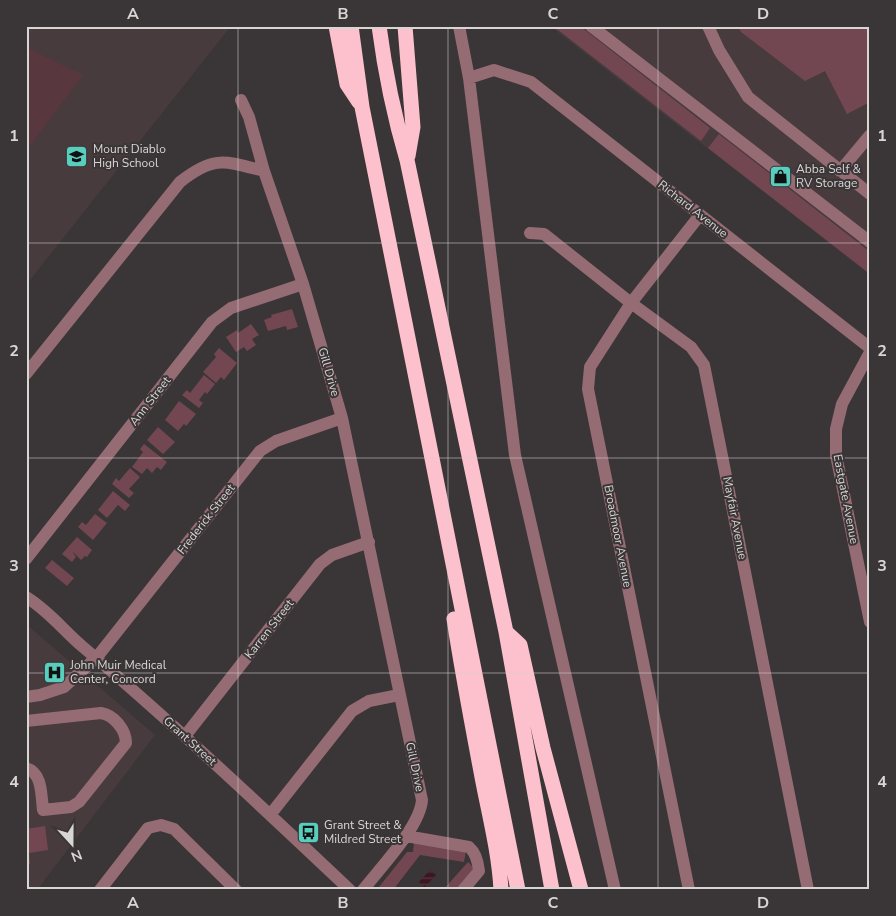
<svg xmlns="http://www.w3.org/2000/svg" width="896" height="916" viewBox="0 0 896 916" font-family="'Nunito Sans',sans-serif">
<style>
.built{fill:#483b3e}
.green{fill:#58373f}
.water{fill:url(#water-rules)}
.building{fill:#734752}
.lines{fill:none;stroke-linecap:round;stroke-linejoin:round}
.minor{stroke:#956b74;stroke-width:12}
.highway{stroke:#fdc0cd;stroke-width:15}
.grid{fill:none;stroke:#d8d5d5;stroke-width:1;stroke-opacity:0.55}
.labels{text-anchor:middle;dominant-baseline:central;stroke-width:4;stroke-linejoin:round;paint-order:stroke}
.poi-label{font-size:12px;fill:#d8d5d5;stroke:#3a3536;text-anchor:start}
.street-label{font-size:12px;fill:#d8d5d5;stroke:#3a3536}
.neatline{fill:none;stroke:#d8d5d5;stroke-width:2}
.grid-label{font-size:16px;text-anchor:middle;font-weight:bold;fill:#d8d5d5}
</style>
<defs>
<pattern id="water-rules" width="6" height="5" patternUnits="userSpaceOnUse" patternTransform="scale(1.25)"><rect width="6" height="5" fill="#3c1621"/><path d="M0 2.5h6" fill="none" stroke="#573740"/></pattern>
</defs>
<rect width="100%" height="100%" fill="#3a3536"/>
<path class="built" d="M26,26H231L26,285Z
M550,26H870V275L698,141Z
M26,624L155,735L37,890H26Z"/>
<path class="green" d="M26,47L83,75L26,151Z"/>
<path class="water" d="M430,870L436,875L425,887L419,882Z"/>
<path class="building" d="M553,26H580L710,128L701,141Z
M738,26H870V102L847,114L825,71L805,81L741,32Z
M719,134L870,252V274L708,148Z
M292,309L298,327L287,330L286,326L268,331L264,320L272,317L271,315Z
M251,324L259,335L252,339L256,345L247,351L244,347L236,352L226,337L237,330L238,333Z
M219,348L237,363L224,380L221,377L216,383L203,372L216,357L214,354Z
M204,375L215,384L207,394L205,392L199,400L203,403L199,408L182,395L187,390L190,393Z
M179,401L196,414L186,426L184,424L178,431L165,420Z
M158,427L175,442L163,454L147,440Z
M144,444L167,462L161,470L157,467L152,473L147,468L142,474L132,467L143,452L140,449Z
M130,468L140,477L129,489L134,493L129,498L112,484L116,478L119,481Z
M113,491L130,505L125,511L118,505L107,518L98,510Z
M95,514L107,523L93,540L78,527L82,522L86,525Z
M77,537L92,550L87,557L85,556L81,560L72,551L76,557L72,562L62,554Z
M52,560L74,578L67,586L45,568Z
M45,826L48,850L29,853L30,864H26V829Z
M414,842L466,850L464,862L420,855L393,890H382L379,887L407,852H413Z
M468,862L477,871L459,890H443Z"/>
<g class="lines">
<path class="minor" d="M459,26L469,78L515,455L615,890
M591,26L870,242
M708,26L719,50L748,97L870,194
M469,78L494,70L531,82L870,348
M241,100L249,117L264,171L303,284L342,418L422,800C420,827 380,868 363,890
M840,171L870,135
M530,233L544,234L631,303L691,347L704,365L808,890
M870,352L842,404L836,429V455L870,622
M26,374L180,182C214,155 225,161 264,171
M26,559L212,322L231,308L303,284
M26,597C48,610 64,631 83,647C175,725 262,807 350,890
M26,697L40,695L64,687L97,657L260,451L276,441L342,418
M26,721L101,713C114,715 126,730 126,743L79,802L71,807L43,810C41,796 43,773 26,768
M185,736L320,564L332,555L369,542
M270,815L352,711L369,701L399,695
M406,836L469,847C476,853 478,861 479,871L463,890
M100,890L148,828L161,825L174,829L236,890
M689,890L588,389L590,367L631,303L700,215"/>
<path class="highway" d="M336,26L347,84L359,102
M351,26L362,107L518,890
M379,26C385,72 394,116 407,160L506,632L552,890
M405,26L413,127L408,156
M454,619C462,672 472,724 482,777C489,814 499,852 501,890
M506,632L520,645L543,748L581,890"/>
</g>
<path class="grid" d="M238,26V890M448,26V890M658,26V890M26,243H870M26,458H870M26,673H870"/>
<defs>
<symbol id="school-square" viewBox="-11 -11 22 22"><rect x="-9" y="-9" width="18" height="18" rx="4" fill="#58cebf" stroke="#3a3536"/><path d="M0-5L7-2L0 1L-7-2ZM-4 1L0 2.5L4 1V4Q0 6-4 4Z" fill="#111"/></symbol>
<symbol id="shop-square" viewBox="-11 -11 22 22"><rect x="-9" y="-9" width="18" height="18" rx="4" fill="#58cebf" stroke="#3a3536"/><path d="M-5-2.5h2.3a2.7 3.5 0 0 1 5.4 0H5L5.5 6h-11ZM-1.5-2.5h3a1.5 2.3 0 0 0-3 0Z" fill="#111"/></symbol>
<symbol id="hospital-square" viewBox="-11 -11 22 22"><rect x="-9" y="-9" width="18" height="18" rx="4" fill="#58cebf" stroke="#3a3536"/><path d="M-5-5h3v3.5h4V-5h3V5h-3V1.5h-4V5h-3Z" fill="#111"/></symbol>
<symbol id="bus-square" viewBox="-11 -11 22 22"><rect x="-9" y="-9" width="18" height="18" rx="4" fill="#58cebf" stroke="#3a3536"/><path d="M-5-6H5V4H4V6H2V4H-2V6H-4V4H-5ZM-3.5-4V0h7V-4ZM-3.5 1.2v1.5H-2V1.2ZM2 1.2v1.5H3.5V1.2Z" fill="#111"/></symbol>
</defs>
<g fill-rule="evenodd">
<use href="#school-square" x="64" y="144" width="25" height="25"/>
<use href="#shop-square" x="768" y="164" width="25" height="25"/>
<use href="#hospital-square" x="42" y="660" width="25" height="25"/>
<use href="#bus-square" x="296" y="820" width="25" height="25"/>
</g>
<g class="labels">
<g class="poi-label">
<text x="93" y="149">Mount Diablo<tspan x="93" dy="14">High School</tspan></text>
<text x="796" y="169">Abba Self &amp;<tspan x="796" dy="14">RV Storage</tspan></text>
<text x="70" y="665">John Muir Medical<tspan x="70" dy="14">Center, Concord</tspan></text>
<text x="324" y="825">Grant Street &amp;<tspan x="324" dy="14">Mildred Street</tspan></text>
</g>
<g class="street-label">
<text transform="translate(693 209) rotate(38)">Richard Avenue</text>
<text transform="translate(329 372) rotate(74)">Gill Drive</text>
<text transform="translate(150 401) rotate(-52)">Ann Street</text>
<text transform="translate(846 499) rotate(79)">Eastgate Avenue</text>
<text transform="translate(735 518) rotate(79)">Mayfair Avenue</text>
<text transform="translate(206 519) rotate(-52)">Frederick Street</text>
<text transform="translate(618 536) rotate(79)">Broadmoor Avenue</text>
<text transform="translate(269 629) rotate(-52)">Karren Street</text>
<text transform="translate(190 741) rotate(42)">Grant Street</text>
<text transform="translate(415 767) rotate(78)">Gill Drive</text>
</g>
</g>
<rect width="896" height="916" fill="none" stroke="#3a3536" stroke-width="55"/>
<g transform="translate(72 844) rotate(159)" stroke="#3a3536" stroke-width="4" paint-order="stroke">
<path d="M0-4L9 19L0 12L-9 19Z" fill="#d8d5d5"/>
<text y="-8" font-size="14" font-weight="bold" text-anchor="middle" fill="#d8d5d5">N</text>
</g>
<rect x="28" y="28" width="840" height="860" class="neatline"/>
<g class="grid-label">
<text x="133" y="19">A</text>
<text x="343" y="19">B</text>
<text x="553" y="19">C</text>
<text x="763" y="19">D</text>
<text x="14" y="141">1</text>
<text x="882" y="141">1</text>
<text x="14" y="356">2</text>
<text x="882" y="356">2</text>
<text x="14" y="571">3</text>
<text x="882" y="571">3</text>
<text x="14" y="787">4</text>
<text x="882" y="787">4</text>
<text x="133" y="908">A</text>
<text x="343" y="908">B</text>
<text x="553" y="908">C</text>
<text x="763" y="908">D</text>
</g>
</svg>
